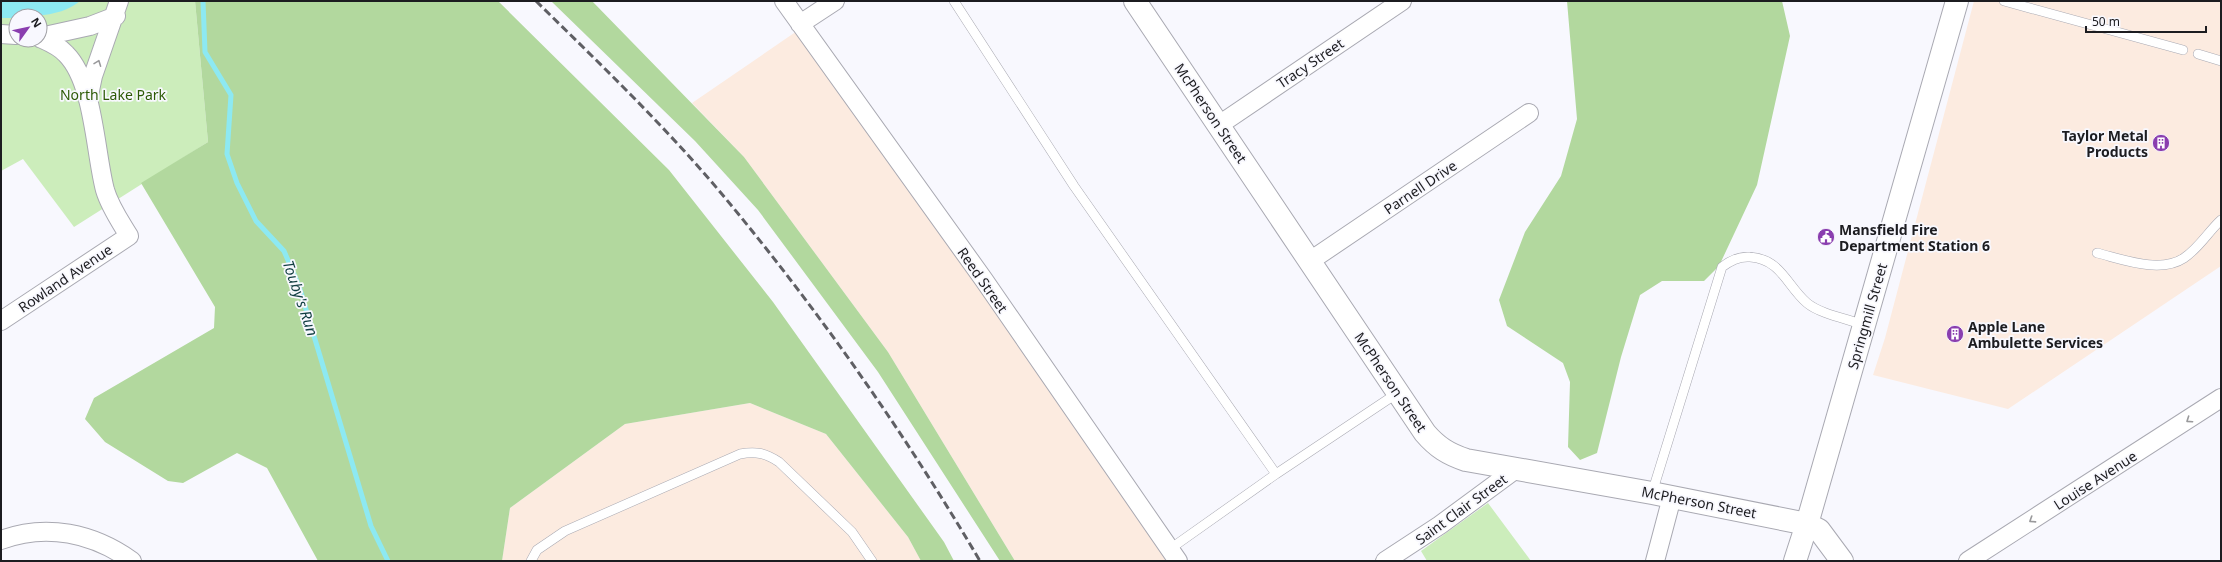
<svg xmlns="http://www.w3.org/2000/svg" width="2222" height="562" viewBox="0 0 2222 562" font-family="'Noto Sans',sans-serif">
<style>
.industrial{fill:#fcebe0}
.green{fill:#ccedbb;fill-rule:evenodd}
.forest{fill:#b2d89e}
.water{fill:#8de9f2}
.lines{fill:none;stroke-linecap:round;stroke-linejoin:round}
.stream{stroke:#8de9f2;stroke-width:5}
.service-casing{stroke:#a9a9b2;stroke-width:10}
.minor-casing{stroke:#a9a9b2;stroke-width:20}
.tertiary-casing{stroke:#a9a9b2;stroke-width:24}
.primary-casing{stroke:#a9a9b2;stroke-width:24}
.service{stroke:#fff;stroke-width:9}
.minor{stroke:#fff;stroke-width:18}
.tertiary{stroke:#fff;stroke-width:22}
.primary{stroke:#fff;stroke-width:22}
.rail{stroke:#5f5f64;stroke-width:3;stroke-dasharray:8 4;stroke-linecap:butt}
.oneway{stroke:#99999b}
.labels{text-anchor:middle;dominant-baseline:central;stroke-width:3.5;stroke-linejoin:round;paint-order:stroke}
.street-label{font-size:14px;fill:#1c1c20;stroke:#f8f8fe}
.park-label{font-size:14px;fill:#2d5a06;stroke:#f8f8fe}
.poi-label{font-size:14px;font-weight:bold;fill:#1c1c20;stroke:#f8f8fe;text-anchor:start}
.water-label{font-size:15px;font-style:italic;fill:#113e41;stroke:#f8f8fe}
</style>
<rect width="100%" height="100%" fill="#f8f8fe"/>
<path class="industrial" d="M1974,1H2221V266L2008,409L1873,375L1885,338Z
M797,31L1185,561H1015L888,352L744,157L692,103Z
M750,403L826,434L908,537L921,561H502L510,508L625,424Z"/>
<path class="green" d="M1,1H195L208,142L74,227L23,159L1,171ZM16,16H40V40H16Z
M1488,503L1531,561H1427L1421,551Z"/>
<path class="forest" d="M195,1H498L669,170L773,302L944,542L954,561H921L908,537L826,434L750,403L625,424L510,508L502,561H318L267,468L237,453L183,483L168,481L105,442L85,419L94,398L214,328L215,307L141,183L208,142Z
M551,1H592L744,157L888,352L1015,561H1000L878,372L758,210L695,141Z
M1567,1H1782L1790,36L1757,185L1719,266L1704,281H1662L1640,295L1621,357L1597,453L1580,460L1568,447L1570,382L1563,363L1507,326L1499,300L1525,232L1561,176L1577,119Z"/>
<path class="water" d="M1,1H80C61,16 39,16 16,16V18H1Z"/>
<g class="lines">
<path class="stream" d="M203,1L205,52L231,95L227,154L237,183L256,221L284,251L299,286L371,526L388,561"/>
<defs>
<path id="service" d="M954,1L1074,186L1276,474
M2004,1L2183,50
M2198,54L2221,61
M2097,253C2122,259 2160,274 2184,258C2199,248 2208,232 2221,220
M1652,493L1722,267C1731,260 1739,256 1750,257C1781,259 1787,286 1807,303C1820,314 1848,319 1864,325
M1170,549L1276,474L1399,392
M531,561L537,550L565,531L740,454C756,451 765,453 779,462L852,532L872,561"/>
<path id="minor" d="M784,1L984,280L1178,561
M800,24L835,1
M1,34L16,35
M40,37L90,26L116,16
M88,100L93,76L119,1
M1219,125L1402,1
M1310,261L1529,113
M1,321L129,236C120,221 110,207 105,190C95,152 94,82 66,54C59,46 49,42 40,38
M1,540C46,523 93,533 132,561
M1385,561L1440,525L1516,469
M1655,561L1672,497
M1968,561L2221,398"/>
<path id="tertiary" d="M1135,1L1425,433C1437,447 1448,454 1466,460L1652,493L1807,524L1819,530L1842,561"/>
<path id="primary" d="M1795,561L1807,524L1957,1"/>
</defs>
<use href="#service" class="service-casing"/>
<use href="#minor" class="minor-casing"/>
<use href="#tertiary" class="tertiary-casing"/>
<use href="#primary" class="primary-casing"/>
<use href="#service" class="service"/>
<use href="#minor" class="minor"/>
<use href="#tertiary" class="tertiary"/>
<use href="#primary" class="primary"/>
<path class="rail" d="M536,1C599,63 664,125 721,193C817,308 904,432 980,561"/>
</g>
<defs><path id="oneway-chevron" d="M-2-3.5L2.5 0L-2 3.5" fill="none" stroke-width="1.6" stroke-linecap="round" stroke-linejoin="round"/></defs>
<g class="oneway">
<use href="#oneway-chevron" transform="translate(98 63) rotate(-69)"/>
<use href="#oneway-chevron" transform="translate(2189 420) rotate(146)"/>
<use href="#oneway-chevron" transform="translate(2032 520) rotate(147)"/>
</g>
<defs>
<symbol id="building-disc" viewBox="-11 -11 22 22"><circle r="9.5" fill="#8a3eaf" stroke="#f8f8fe"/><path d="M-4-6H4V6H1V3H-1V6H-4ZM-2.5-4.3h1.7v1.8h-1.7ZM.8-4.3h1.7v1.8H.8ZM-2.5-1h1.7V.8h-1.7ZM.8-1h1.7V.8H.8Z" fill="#fff"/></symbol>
<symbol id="civic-disc" viewBox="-11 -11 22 22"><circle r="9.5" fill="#8a3eaf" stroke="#f8f8fe"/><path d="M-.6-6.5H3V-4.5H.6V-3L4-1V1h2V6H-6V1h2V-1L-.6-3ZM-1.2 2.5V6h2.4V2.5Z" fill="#fff"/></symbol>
</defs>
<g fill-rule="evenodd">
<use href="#building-disc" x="2151" y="133" width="20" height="20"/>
<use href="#civic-disc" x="1816" y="227" width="20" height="20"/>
<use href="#building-disc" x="1945" y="324" width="20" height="20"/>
</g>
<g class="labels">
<g class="street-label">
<text transform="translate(1310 63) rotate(-34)">Tracy Street</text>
<text transform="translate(1211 113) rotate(56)">McPherson Street</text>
<text transform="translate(1420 187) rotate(-34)">Parnell Drive</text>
<text transform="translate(65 278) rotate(-34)">Rowland Avenue</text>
<text transform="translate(983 280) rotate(55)">Reed Street</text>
<text transform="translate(1867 316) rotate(-74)">Springmill Street</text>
<text transform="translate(1391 382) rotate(56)">McPherson Street</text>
<text transform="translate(2095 480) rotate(-33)">Louise Avenue</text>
<text transform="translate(1699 502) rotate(11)">McPherson Street</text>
<text transform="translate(1461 509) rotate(-36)">Saint Clair Street</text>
</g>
<g class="park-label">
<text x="113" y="94">North Lake Park</text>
</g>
<g class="poi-label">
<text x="2148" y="135" text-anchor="end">Taylor Metal<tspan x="2148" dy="16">Products</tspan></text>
<text x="1839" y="229">Mansfield Fire<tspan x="1839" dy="16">Department Station 6</tspan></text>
<text x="1968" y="326">Apple Lane<tspan x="1968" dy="16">Ambulette Services</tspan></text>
</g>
<g class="water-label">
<text transform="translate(301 298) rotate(71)">Touby's Run</text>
</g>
</g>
<rect width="2222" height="562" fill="none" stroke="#1c1c20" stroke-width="4"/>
<g transform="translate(28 28) rotate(57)"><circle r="19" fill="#f8f8fe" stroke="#a0a0a5"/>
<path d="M0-3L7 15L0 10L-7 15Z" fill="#8a3eaf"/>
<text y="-6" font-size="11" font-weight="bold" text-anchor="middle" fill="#1c1c20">N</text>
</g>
<path d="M2086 26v6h120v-6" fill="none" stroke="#1c1c20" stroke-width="2"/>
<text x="2092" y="26" font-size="12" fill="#1c1c20" stroke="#f8f8fe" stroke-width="3" paint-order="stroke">50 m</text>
</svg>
